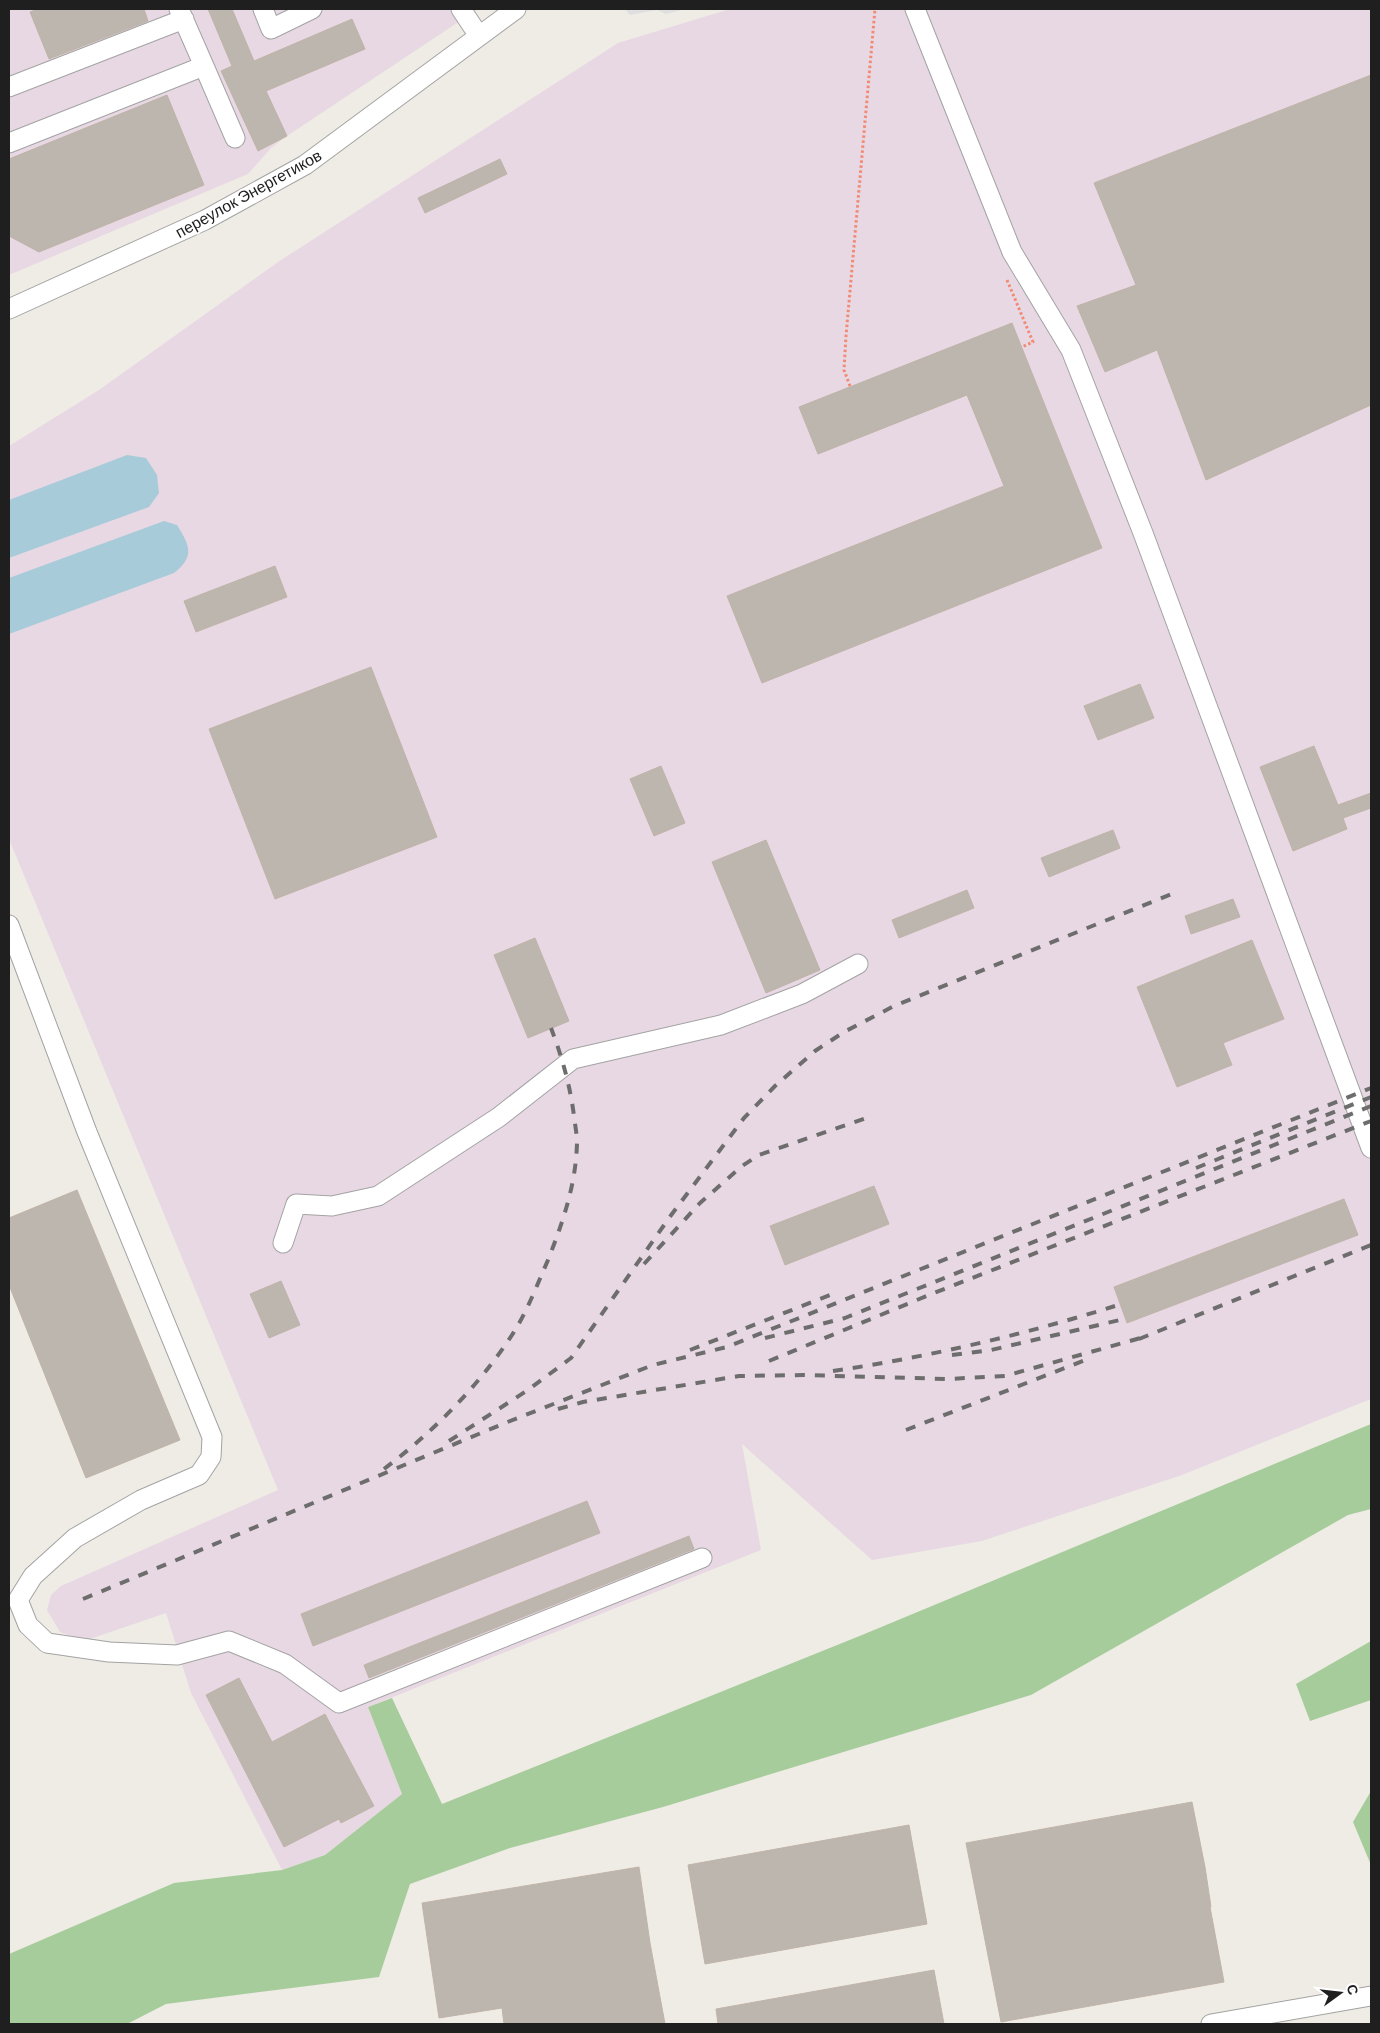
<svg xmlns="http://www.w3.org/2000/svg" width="1380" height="2033" viewBox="0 0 1380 2033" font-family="Barlow,sans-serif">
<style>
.industrial{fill:#e8d8e3}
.forest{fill:#a7cc9c}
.parking{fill:#dfdfdf}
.water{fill:#a8cbda}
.building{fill:#bcb6af;stroke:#c0b4a8}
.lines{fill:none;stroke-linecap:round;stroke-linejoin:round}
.minor-casing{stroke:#a3a3a3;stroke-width:21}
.path{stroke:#f28a73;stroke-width:3;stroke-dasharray:2.5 2.5;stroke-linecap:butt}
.minor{stroke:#fff;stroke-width:19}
.rail{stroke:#6d6d6d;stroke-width:4;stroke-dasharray:10 10;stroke-linecap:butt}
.labels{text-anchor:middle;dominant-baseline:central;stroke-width:4;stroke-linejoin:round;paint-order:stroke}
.street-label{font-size:16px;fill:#1f1f1f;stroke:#fff}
</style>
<rect width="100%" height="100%" fill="#efece5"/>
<path class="industrial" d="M9,9H478L287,136L271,148L248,174L9,275Z
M730,9H1371V1399L1182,1475L982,1541L872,1560L742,1444L761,1550L368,1707L402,1794L325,1855L282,1870L191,1693L166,1613L84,1641L60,1632L47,1610L51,1595L61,1586L278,1490L9,839V446L99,390L278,262L618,43Z"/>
<path class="forest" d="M1371,1424V1509L1348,1515L1031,1695L663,1807L510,1848L410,1884L379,1977L166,2004L127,2024H9V1954L174,1883L282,1870L325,1855L402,1794L368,1707L392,1698L442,1804L862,1635Z
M1371,1641V1700L1310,1721L1296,1684Z
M1371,1791V1865L1353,1822Z"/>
<path class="parking" d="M625,9H685L666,14L657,10L630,15Z"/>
<path class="water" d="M127,455L146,458L157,475L159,493L149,507L9,558V500Z
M164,521L177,525C190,546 195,556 174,573L9,634V578Z"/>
<path class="building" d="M38,9H144L148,21L49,59L30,12Z
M208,9H232L254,61L352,19L365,49L266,91L287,136L258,151L221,71L232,66Z
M1371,75V405L1206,480L1157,350L1105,372L1077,306L1136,285L1094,183Z
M167,95L204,185L39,252L9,236V159Z
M500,159L507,174L425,213L418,198Z
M1012,323L1102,548L762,683L727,596L1004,486L967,395L818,454L799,407Z
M275,566L287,597L196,632L184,601Z
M371,667L437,837L275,899L209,729Z
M1140,684L1154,718L1098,740L1084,706Z
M1314,746L1338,805L1371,793V808L1343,818L1347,829L1293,851L1260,767Z
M661,766L685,823L654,836L630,779Z
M1113,830L1120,848L1049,877L1041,858Z
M766,840L820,970L766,993L712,862Z
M967,890L974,908L899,938L892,920Z
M1233,899L1240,917L1191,934L1185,916Z
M535,938L569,1021L528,1038L494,955Z
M1252,940L1284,1019L1223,1043L1232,1065L1177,1087L1137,987Z
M874,1186L889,1224L785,1265L770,1226Z
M77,1190L180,1440L86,1478L9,1285V1218Z
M1344,1199L1358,1235L1127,1323L1114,1287Z
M281,1281L300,1325L269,1338L250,1294Z
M587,1501L600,1533L313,1646L301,1614Z
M689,1536L694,1549L369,1678L364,1665Z
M239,1678L272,1742L325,1714L374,1806L341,1823L339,1819L284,1847L206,1695Z
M1192,1802L1205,1867L1211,1907H1210L1224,1982L1001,2022L966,1843Z
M909,1825L927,1924L705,1964L688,1865Z
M639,1867L650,1943L665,2024H504L502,2008L439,2018L422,1903Z
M934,1970L944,2024H718L716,2009Z"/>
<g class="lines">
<defs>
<path id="minor" d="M263,9L271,29L312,9
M461,9L479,36
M915,9L1012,252L1071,350L1143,533L1371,1148
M204,66L235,138
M9,87L184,19
M9,143L204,66L179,9
M9,309L205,220L305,165L516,9
M9,925L87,1132L212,1437L211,1457L199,1475L141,1500L75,1538L33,1576L18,1600L28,1625L47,1643L109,1652L177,1655L229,1641L285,1664L339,1703L702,1558
M283,1243L296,1204L332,1206L378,1196L499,1117L573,1059L721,1025L802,994L858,964
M1211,2024L1371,1996"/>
</defs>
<use href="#minor" class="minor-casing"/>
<path class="path" d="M1007,280L1033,342L1022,347
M850,386L844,370L846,336L875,9"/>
<use href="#minor" class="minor"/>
<path class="rail" d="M1196,1168L1371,1097
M644,1264L700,1203L742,1166L759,1155L869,1117
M765,1338L845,1318L1371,1106
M1139,1339L1371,1245
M690,1350L830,1295
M952,1355L991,1350L1120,1320
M769,1361L929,1295L1371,1121
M833,1371C928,1357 1023,1335 1115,1306
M558,1409L583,1402L739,1376L803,1375L948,1379L1005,1376L1144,1337
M906,1430L1088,1359
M449,1441L528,1390L571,1358L669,1218L744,1118L775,1086L815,1051L844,1032L894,1006L1174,893
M384,1469C433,1432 478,1387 512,1335C527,1312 537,1285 548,1260C563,1222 576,1184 577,1143C577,1134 575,1125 574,1116C570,1085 562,1057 551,1028
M83,1599L505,1423L653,1365L727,1347L1371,1088"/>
</g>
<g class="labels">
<g class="street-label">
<text transform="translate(248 193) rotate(-29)">переулок Энергетиков</text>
</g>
</g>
<rect width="1380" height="2033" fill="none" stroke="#1f1f1f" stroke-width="20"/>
<g transform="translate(1340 1993) rotate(75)" stroke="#ffffff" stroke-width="4" paint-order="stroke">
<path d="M0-4L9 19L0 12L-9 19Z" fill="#1f1f1f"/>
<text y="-8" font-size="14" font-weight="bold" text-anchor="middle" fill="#1f1f1f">С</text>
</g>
</svg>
